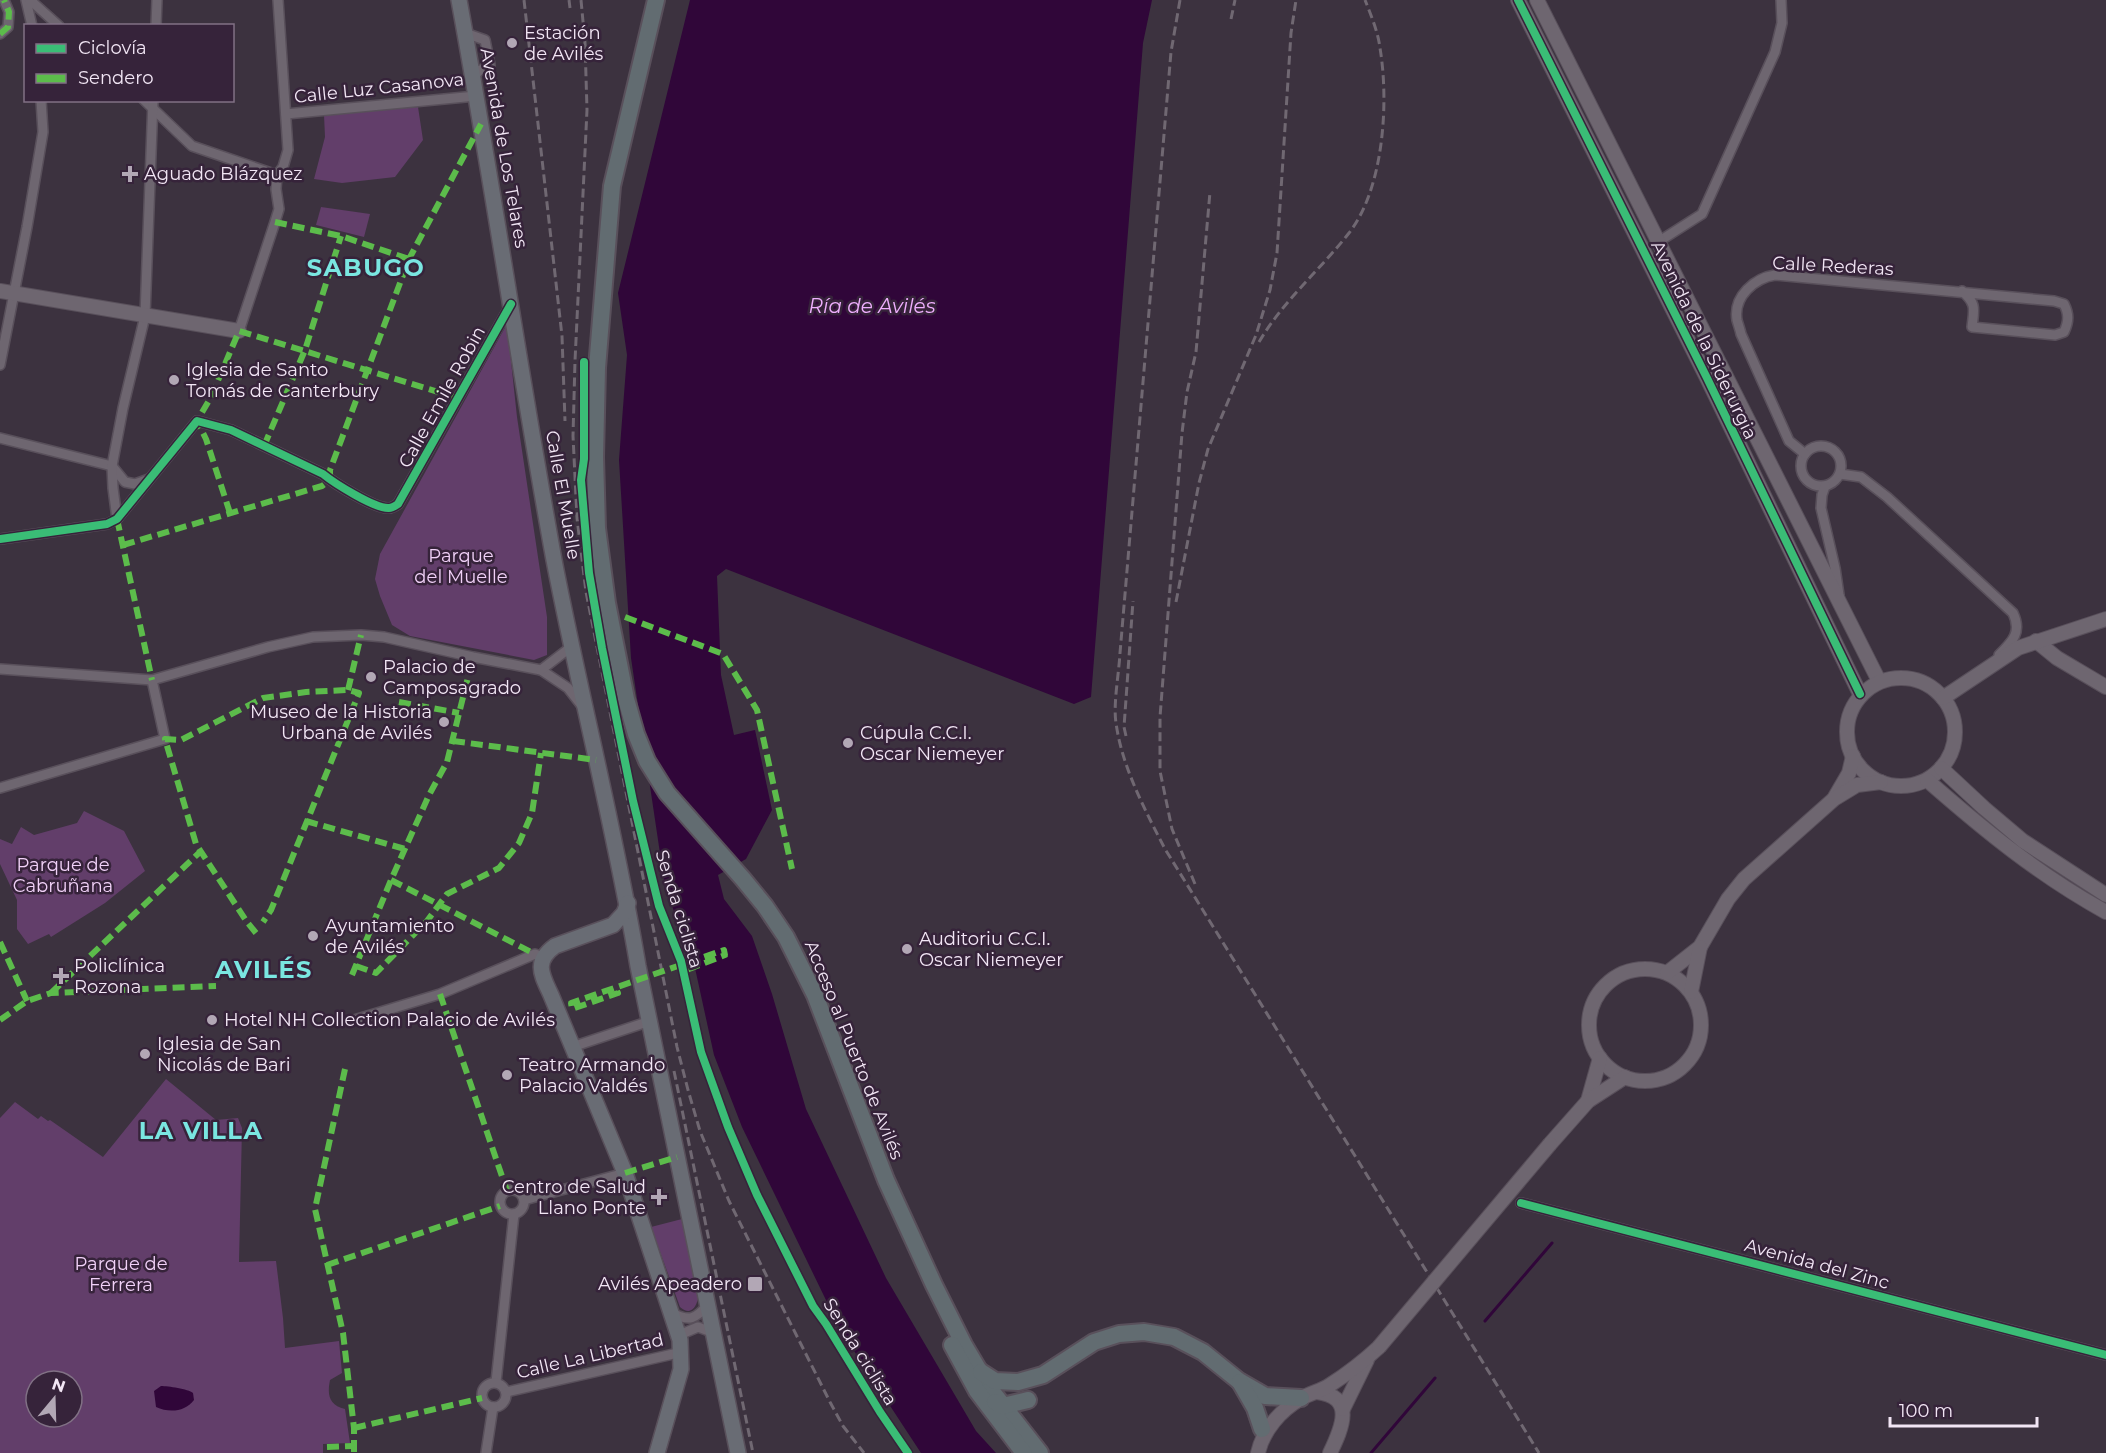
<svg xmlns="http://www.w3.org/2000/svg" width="2106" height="1453" font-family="Montserrat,sans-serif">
<rect width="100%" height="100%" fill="#3c323f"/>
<g fill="#623e6a" fill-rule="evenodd">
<polygon points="418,107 423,140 395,177 342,183 314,179 325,137 324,115"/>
<polygon points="321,207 370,214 364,237 316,225"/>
<polygon points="507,324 517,417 547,617 547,655 534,660 410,636 392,625 380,596 375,579 380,554"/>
<polygon points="84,811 124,831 145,871 105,903 51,937 49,934 28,944 17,929 17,900 0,864 0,839 12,844 21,827 34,835 77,823"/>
<path d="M166 1079 216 1120 238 1118 242 1128 239 1262 276 1261 283 1318 285 1348 339 1341 342 1373 330 1380C327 1395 329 1405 345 1409L350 1443 323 1444V1453H0V1118L15 1102 38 1119 41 1116 48 1121 50 1120 103 1157ZM36 1381H72V1417H36Z"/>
<path d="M682 1219 698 1299C695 1310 689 1315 680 1307L651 1227Z"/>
</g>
<g fill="#300639">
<polygon points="690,0 1152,0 1143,43 1091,697 1074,704 726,569 717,576 721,675 734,735 755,730 772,810 746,859 718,875 724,899 752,936 772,994 806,1109 886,1278 976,1431 996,1453 921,1453 841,1331 742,1127 714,1055 695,968 665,887 631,658 619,460 627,355 618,293"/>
<path d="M161 1386C168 1386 188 1389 193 1393L194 1400C185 1412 169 1413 156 1407L154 1391Z"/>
</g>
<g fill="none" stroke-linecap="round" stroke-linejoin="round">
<g stroke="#300639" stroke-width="3">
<polyline points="1485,1321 1552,1243"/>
<polyline points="1371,1453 1435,1378"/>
</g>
<g stroke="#59505b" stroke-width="12">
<g id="street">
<polyline points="26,0 32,26"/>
<polyline points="30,0 59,26"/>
<polyline points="156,26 157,0"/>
<polyline points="465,33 485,40 490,65 479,71 472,78"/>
<polyline points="0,34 8,27 9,12 4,0"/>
<polyline points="144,100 192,146 277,175"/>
<polyline points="286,114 476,96"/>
<polyline points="1658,242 1702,214 1775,52 1782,23 1781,0"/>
<polyline points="239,331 275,222 279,209 276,189 277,175 283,167 288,150 278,0"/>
<polyline points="0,365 27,227 43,132 41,100"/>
<polyline points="0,438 112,466"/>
<circle cx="1821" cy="466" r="20"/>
<path d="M1805 454 1789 441 1741 334C1740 329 1738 324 1737 320 1733 296 1755 278 1775 275L2054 301 2064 304C2069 314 2069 321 2064 332L2055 335 1972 327C1974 309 1977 304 1962 291"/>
<polyline points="112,466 125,482 135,484 149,479"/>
<path d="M1840 474 1861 477 1887 497 2013 613C2022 632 2013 641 1999 655"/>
<polyline points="1825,486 1822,495 1821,508 1835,568 1839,595"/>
<polyline points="117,519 113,488 112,466 123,408 145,316 153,100"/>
<path d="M0 539 107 524 117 519 197 421 231 430 323 474C334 483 375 509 389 508 392 508 395 506 398 504L510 306"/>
<polyline points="0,669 152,680 268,647 313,637 361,635 384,637 473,657 541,670 568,688 582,706"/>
<polyline points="541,670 571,647"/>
<polyline points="0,788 165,739 152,680"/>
<polyline points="354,1020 440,994 535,954 543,957"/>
<polyline points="572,1047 650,1021"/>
<circle cx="512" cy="1202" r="12"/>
<polyline points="524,1200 625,1173"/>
<polyline points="1521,1203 2106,1355"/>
<path d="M672 1313C690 1322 695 1319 708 1305"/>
<polyline points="680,1340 684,1333 698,1327 714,1333"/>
<polyline points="496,1382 514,1214"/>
<circle cx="494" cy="1395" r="12"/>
<polyline points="506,1392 682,1352"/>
<polyline points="486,1453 493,1407"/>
</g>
</g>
<g stroke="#59505b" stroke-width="16">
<g id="secondary">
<polyline points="1518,0 1707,378 1860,694"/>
<polyline points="1537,0 1879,681"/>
<polyline points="0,291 239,331"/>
<polyline points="2036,641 2057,658 2106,687"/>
<circle cx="1901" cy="732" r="54"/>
<polyline points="1943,698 2018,648 2106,619"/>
<polyline points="1941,768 1984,808 2023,841 2106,895"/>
<path d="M1927 780C1984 830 2039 875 2106 912"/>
<polyline points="1835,797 1849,773 1853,756"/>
<circle cx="1645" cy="1025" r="56"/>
<polyline points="1667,973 1700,947 1728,899 1744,879 1834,799 1857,785 1881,782"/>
<polyline points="1691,992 1700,947"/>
<polyline points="1588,1101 1600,1058"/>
<polyline points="1550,1144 1588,1101 1625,1077"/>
<path d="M1317 1392C1356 1397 1342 1428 1330 1453"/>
<polyline points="1343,1409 1367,1360"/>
<path d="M1258 1453C1263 1430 1281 1410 1300 1399 1310 1393 1321 1391 1330 1385 1347 1374 1364 1361 1379 1347"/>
</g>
</g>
<g stroke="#59505b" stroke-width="18">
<g id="primary">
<path d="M459 0C493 186 520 374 554 560 580 695 615 829 638 966L738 1453"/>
<path d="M628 903 624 913 613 925 555 946C533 962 542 975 551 995L625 1173 680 1340 681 1369 657 1453"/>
</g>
</g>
<g stroke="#59505b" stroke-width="20">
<g id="highway">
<polyline points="656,0 612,186 597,368 595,457 597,528 607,603 626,699 636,734 647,761 667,793 743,879 765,906 786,937 815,995 886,1180 934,1285 964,1345 990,1389 1040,1453"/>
<polyline points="952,1345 977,1391 1024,1453"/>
<polyline points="981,1372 995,1381 1018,1382 1043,1375 1094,1342 1119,1334 1144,1332 1174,1337 1203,1352 1239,1381 1265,1396 1301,1398"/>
<polyline points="1240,1382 1255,1408 1262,1429"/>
<polyline points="995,1402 1003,1406 1028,1400"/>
</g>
</g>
<use href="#street" stroke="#6e6670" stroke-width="9"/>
<use href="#secondary" stroke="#6e6670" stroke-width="14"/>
<use href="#primary" stroke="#696c74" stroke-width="15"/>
<use href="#highway" stroke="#626c71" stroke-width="16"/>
<g stroke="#706872" stroke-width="3" stroke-dasharray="9 4.5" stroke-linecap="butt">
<polyline points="524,0 562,336 565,421"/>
<polyline points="569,0 570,8"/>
<polyline points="581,0 585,43 587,110 575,361 573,436 577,518 586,592 677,1047 688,1090 700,1131 729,1201 830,1402 843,1426 864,1453"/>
<path d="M1180 0 1171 52 1120 653C1119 673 1113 704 1116 723 1122 767 1145 810 1165 849L1539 1453"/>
<polyline points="1231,19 1235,0"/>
<path d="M1259 342C1283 301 1320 270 1349 233 1384 188 1389 102 1380 48 1378 32 1371 15 1365 0"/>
<polyline points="1176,602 1199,483 1208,449 1256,335 1270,290 1277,253 1291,33 1296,0"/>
<polyline points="1126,736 1124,727 1133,601"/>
<polyline points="1195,884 1172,829 1160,771 1160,717 1182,433 1187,392 1196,352 1210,192"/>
<polyline points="674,1071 753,1453"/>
</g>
<g stroke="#59505b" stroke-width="16" stroke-linecap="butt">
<polyline id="secondary-bridge" points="1379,1347 1550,1144"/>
</g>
<use href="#secondary-bridge" stroke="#6e6670" stroke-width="14"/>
<g stroke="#5cbc4b" stroke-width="6" stroke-dasharray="12 6" stroke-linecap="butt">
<polyline points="0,34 8,27 9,12 4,0"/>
<polyline points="275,222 341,236 409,259"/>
<polyline points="264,446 305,350 341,236"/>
<polyline points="330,480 330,470 409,259 481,124"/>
<polyline points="230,513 206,439 197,421 211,397 239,331 458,398"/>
<polyline points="117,519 152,680"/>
<polyline points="123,545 322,486 330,480"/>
<polyline points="625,617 723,654 757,710 792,869"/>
<polyline points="348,690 361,635"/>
<polyline points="399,702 459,713"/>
<polyline points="453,741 596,760"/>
<polyline points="306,821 405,849"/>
<polyline points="391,880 535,954"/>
<polyline points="256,933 247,922 196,844 165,739 181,740 263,698 306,692 348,690 359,693 271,910 263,922"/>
<polyline points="0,942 27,1001"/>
<polyline points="356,966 376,973 427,921 447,894 499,868 519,843 532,813 541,753"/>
<polyline points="352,975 391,880 429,795 447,762 473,657"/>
<polyline points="617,991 618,993 572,1009 571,1003 724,950 725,955 679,973"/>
<polyline points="51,993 200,852"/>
<polyline points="440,994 507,1191"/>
<polyline points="0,1020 27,1001 51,993 216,986"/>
<polyline points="345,1069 315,1209 343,1333 354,1428 354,1453"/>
<polyline points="625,1173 677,1157"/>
<polyline points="327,1265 500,1206"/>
<polyline points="354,1428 482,1398"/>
<polyline points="327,1447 354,1446"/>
</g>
<g stroke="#36233a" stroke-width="11">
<g id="cycleway">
<polyline points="1518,0 1707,378 1860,694"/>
<polyline points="584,362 584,459 581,480 589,573 602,648 633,801 659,906 681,961 701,1052 728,1127 757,1195 813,1306 826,1324 880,1412 908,1453"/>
<path d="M0 539 107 524 117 519 197 421 231 430 323 474C334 483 375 509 389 508 392 508 395 506 398 504L511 304"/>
<polyline points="1521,1203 2106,1355"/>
</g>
</g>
<use href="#cycleway" stroke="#3abd76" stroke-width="8"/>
</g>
<g fill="#b2a7b5" stroke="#36233a" stroke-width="2">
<circle cx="512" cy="43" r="6"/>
<path d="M127 165h6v6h6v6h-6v6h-6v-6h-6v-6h6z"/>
<circle cx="174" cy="380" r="6"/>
<circle cx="371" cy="677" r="6"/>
<circle cx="444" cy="722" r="6"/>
<circle cx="848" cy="743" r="6"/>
<circle cx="313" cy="936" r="6"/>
<circle cx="907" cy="949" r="6"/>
<path d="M58 967h6v6h6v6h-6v6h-6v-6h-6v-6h6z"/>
<circle cx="212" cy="1020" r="6"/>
<circle cx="145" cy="1054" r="6"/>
<circle cx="507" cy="1075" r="6"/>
<path d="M656 1188h6v6h6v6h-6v6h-6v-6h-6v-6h6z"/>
<rect x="747" y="1276" width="16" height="16" rx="3"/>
</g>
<g text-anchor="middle" stroke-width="5" stroke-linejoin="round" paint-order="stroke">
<g font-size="18" fill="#f2e6f5" stroke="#36233a" text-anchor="start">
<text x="524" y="39">Estación<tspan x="524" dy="21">de Avilés</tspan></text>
<text x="144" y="180">Aguado Blázquez</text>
<text x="186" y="376">Iglesia de Santo<tspan x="186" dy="21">Tomás de Canterbury</tspan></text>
<text x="383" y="673">Palacio de<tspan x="383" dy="21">Camposagrado</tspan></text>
<text x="432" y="718" text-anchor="end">Museo de la Historia<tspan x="432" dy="21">Urbana de Avilés</tspan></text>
<text x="860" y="739">Cúpula C.C.I.<tspan x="860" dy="21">Oscar Niemeyer</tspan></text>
<text x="325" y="932">Ayuntamiento<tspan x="325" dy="21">de Avilés</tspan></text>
<text x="919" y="945">Auditoriu C.C.I.<tspan x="919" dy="21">Oscar Niemeyer</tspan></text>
<text x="74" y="972">Policlínica<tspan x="74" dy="21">Rozona</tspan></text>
<text x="224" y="1026">Hotel NH Collection Palacio de Avilés</text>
<text x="157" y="1050">Iglesia de San<tspan x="157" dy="21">Nicolás de Bari</tspan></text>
<text x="519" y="1071">Teatro Armando<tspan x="519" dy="21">Palacio Valdés</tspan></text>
<text x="646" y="1193" text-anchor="end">Centro de Salud<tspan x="646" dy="21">Llano Ponte</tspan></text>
<text x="742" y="1290" text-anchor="end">Avilés Apeadero</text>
</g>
<g font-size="18" fill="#f2e6f5" stroke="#36233a">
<text transform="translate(379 88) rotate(-6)" y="6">Calle Luz Casanova</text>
<text transform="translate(504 148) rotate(80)" y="6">Avenida de Los Telares</text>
<text transform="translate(1833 266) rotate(3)" y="6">Calle Rederas</text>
<text transform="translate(1704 340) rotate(64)" y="6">Avenida de la Siderurgia</text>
<text transform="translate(442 397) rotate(-61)" y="6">Calle Emile Robin</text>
<text transform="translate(563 495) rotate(80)" y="6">Calle El Muelle</text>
<text transform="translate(679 909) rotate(73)" y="6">Senda ciclista</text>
<text transform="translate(854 1050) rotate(68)" y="6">Acceso al Puerto de Avilés</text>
<text transform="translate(1817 1264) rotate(15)" y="6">Avenida del Zinc</text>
<text transform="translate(860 1352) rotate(58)" y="6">Senda ciclista</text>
<text transform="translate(590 1356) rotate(-13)" y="6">Calle La Libertad</text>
</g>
<g font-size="18" fill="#f1d1f8" stroke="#36233a">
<text x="461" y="562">Parque<tspan x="461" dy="21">del Muelle</tspan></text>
<text x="63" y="871">Parque de<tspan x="63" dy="21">Cabruñana</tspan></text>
<text x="121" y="1270">Parque de<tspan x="121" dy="21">Ferrera</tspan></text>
</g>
<g font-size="20" font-style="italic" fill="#efaffe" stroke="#36233a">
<text x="872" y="313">Ría de Avilés</text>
</g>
<g font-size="24" font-weight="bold" letter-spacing="1.5" fill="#7ae6e1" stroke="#36233a">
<text x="366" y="276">SABUGO</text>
<text x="264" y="978">AVILÉS</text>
<text x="201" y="1139">LA VILLA</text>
</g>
</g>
<rect x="24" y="24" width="210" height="78" fill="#36233a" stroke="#817185" stroke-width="1.5"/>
<rect x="36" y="44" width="30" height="9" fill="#3abd76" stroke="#817185" stroke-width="1.5"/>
<text x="78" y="54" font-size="18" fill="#f2e6f5">Ciclovía</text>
<rect x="36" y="74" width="30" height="9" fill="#5cbc4b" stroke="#817185" stroke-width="1.5"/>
<text x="78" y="84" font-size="18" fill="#f2e6f5">Sendero</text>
<g transform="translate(54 1399) rotate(19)"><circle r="28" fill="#36233a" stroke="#817185" stroke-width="1.5"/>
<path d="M0-4.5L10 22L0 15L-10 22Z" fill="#b2a7b5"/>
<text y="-9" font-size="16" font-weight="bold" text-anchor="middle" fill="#f2e6f5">N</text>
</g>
<path d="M1890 1417v9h147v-9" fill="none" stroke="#f2e6f5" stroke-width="3"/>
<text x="1899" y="1417" font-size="18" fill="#f2e6f5" stroke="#36233a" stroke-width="4.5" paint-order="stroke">100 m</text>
</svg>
